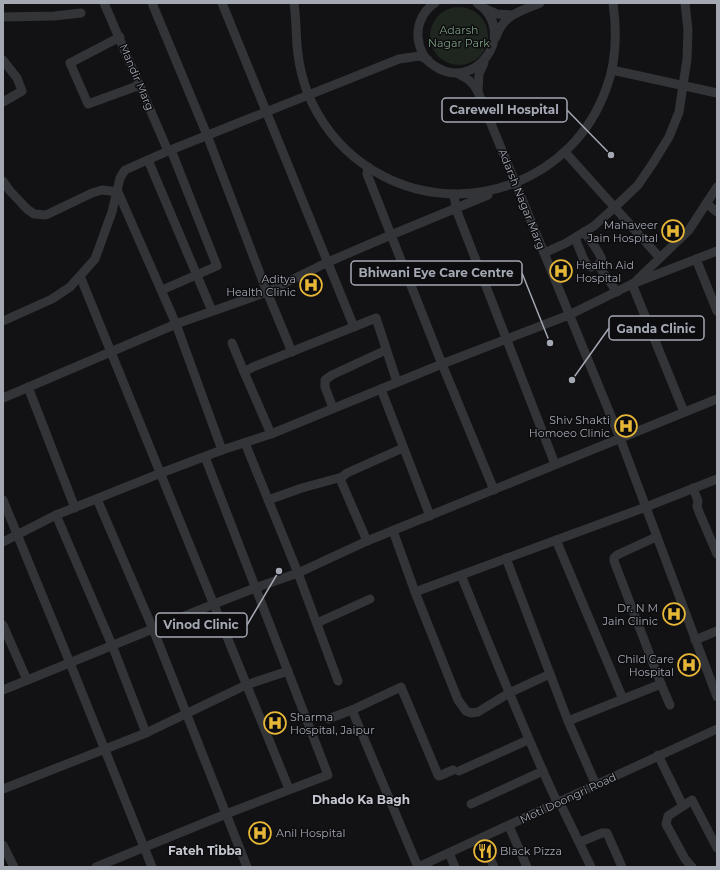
<svg xmlns="http://www.w3.org/2000/svg" width="720" height="870" font-family="Montserrat,sans-serif">
<rect width="100%" height="100%" fill="#121214"/>
<circle fill="#1f2620" cx="459" cy="36" r="29"/>
<g fill="none" stroke-linecap="round" stroke-linejoin="round">
<g stroke="#333438" stroke-width="9">
<polyline points="104,3 168,151"/>
<polyline points="152,3 207,135 267,292 292,352"/>
<polyline points="222,3 354,327"/>
<path d="M294 3C296 17 296 31 297 45 299 69 306 94 318 114 333 140 356 162 383 176 467 220 574 180 606 89 617 61 617 32 613 3"/>
<path d="M435 3C424 10 417 23 418 37 419 48 424 59 433 65 475 95 520 32 477 3"/>
<polyline points="484,8 497,14 512,15"/>
<polyline points="3,17 54,16 81,13"/>
<polyline points="120,37 70,63 88,104 140,85"/>
<path d="M496 37C504 14 519 12 540 3"/>
<polyline points="3,60 17,78 22,91 3,102"/>
<polyline points="612,70 717,93"/>
<path d="M457 73C467 78 473 82 478 92L620 438 717 697"/>
<polyline points="478,91 479,74 484,63"/>
<polyline points="565,152 660,258"/>
<polyline points="148,160 212,311"/>
<polyline points="368,167 367,174 442,364 494,490"/>
<polyline points="3,181 10,191 27,209 34,214 46,215 92,193 102,190 118,192 176,324 222,450"/>
<polyline points="454,194 456,209 555,464"/>
<polyline points="707,204 717,212"/>
<path d="M575 238 584 260 588 266 591 267 598 265 602 260C598 249 591 241 584 232"/>
<polyline points="544,253 566,243 594,226 615,207 638,185 653,163 669,137 679,112 687,59 688,30 685,3"/>
<polyline points="696,259 717,311"/>
<polyline points="598,265 617,292"/>
<polyline points="80,276 289,789"/>
<polyline points="636,281 689,230 717,187"/>
<polyline points="632,284 684,412"/>
<polyline points="162,290 217,266 171,150"/>
<polyline points="3,321 52,299 70,287 95,259 112,212 120,178 125,170 168,151 399,59 420,56 428,60"/>
<polyline points="232,343 244,372"/>
<polyline points="28,387 75,508"/>
<polyline points="381,389 430,516"/>
<polyline points="3,398 176,324 267,292 328,262 391,235 488,195"/>
<polyline points="333,408 325,387 325,380 332,375 386,350"/>
<polyline points="271,434 244,372 253,367 376,318 397,382"/>
<polyline points="245,443 298,573 338,681"/>
<polyline points="693,488 698,501 697,506 699,512 717,554"/>
<polyline points="97,499 153,629 247,867"/>
<polyline points="3,500 70,663 152,867"/>
<polyline points="268,500 302,488 342,477"/>
<polyline points="56,515 112,645 146,733"/>
<polyline points="393,531 415,592 458,700 466,711 471,713 478,712 509,693 550,674"/>
<polyline points="556,540 623,699"/>
<polyline points="367,541 341,481 342,477 347,473 403,448"/>
<polyline points="3,542 56,515 161,473 222,450 271,434 442,364 569,315 632,284 717,251"/>
<polyline points="506,558 568,721 596,785"/>
<path d="M461 575C492 651 522 727 557 802"/>
<polyline points="415,592 646,507 717,479"/>
<polyline points="317,623 370,599"/>
<polyline points="3,625 27,680"/>
<polyline points="695,640 717,631"/>
<polyline points="661,684 670,705"/>
<polyline points="3,690 214,604 255,588 298,573 367,541 717,399"/>
<polyline points="328,719 352,710"/>
<polyline points="568,721 661,684 614,561 614,558 617,555 656,537"/>
<polyline points="658,755 683,806 692,800 717,848"/>
<polyline points="459,771 528,740"/>
<polyline points="3,789 146,733 246,685 288,671"/>
<polyline points="559,801 591,867"/>
<polyline points="471,804 543,771"/>
<polyline points="683,806 668,816 666,824 685,859 692,867"/>
<polyline points="509,826 527,867"/>
<polyline points="481,838 494,867"/>
<polyline points="580,842 602,833 607,833 622,867"/>
<polyline points="3,845 14,867"/>
<polyline points="449,853 455,867"/>
<polyline points="96,867 226,814 328,775 205,457"/>
<polyline points="418,867 352,710 401,687 438,775 439,776 453,770"/>
<polyline points="418,867 717,729"/>
</g>
</g>
<defs>
<g id="hospital-ring" transform="scale(1.15)"><circle r="9.5" fill="#0d0d0f" stroke="#e7b737" stroke-width="1.5"/><path d="M-5-5h3v3.5h4V-5h3V5h-3V1.5h-4V5h-3Z" fill="#e7b737"/></g>
<g id="restaurant-ring" transform="scale(1.15)"><circle r="9.5" fill="#0d0d0f" stroke="#e7b737" stroke-width="1.5"/><path d="M-5-6h1v4h1v-4h1v4h1v-4h1v5L-1.5 .5V6h-2V.5L-5-1ZM5-6V6H3V1.5H1.5Q1.5-4 5-6Z" fill="#e7b737"/></g>
</defs>
<g fill-rule="evenodd">
<use href="#hospital-ring" x="673" y="231"/>
<use href="#hospital-ring" x="561" y="271"/>
<use href="#hospital-ring" x="311" y="285"/>
<use href="#hospital-ring" x="626" y="426"/>
<use href="#hospital-ring" x="674" y="614"/>
<use href="#hospital-ring" x="689" y="665"/>
<use href="#hospital-ring" x="275" y="723"/>
<use href="#hospital-ring" x="260" y="833"/>
<use href="#restaurant-ring" x="485" y="851"/>
</g>
<g text-anchor="middle" stroke-width="3" stroke-linejoin="round" paint-order="stroke">
<g font-size="11" fill="#7c9e80" stroke="#0d0d0f">
<text x="459" y="34">Adarsh<tspan x="459" dy="13">Nagar Park</tspan></text>
</g>
<g font-size="11" fill="#a4a8b3" stroke="#0d0d0f">
<text transform="translate(137 77) rotate(67)" y="4">Mandir Marg</text>
<text transform="translate(522 199) rotate(68)" y="4">Adarsh Nagar Marg</text>
<text transform="translate(568 798) rotate(-25)" y="4">Moti Doongri Road</text>
</g>
<g font-size="11" fill="#a4a8b3" stroke="#0d0d0f" text-anchor="end">
<text x="658" y="229">Mahaveer<tspan x="658" dy="13">Jain Hospital</tspan></text>
<text x="576" y="269" text-anchor="start">Health Aid<tspan x="576" dy="13">Hospital</tspan></text>
<text x="296" y="283">Aditya<tspan x="296" dy="13">Health Clinic</tspan></text>
<text x="610" y="424">Shiv Shakti<tspan x="610" dy="13">Homoeo Clinic</tspan></text>
<text x="658" y="612">Dr. N M<tspan x="658" dy="13">Jain Clinic</tspan></text>
<text x="674" y="663">Child Care<tspan x="674" dy="13">Hospital</tspan></text>
<text x="290" y="721" text-anchor="start">Sharma<tspan x="290" dy="13">Hospital, Jaipur</tspan></text>
<text x="276" y="837" text-anchor="start">Anil Hospital</text>
<text x="500" y="855" text-anchor="start">Black Pizza</text>
</g>
<g font-size="12" font-weight="bold" fill="#c5c7d0" stroke="#0d0d0f">
<text x="361" y="804">Dhado Ka Bagh</text>
<text x="205" y="855">Fateh Tibba</text>
</g>
</g>
<path fill="none" stroke="#a4a8b3" stroke-width="1.5" d="M611 155L567 110M550 343L522 273M572 380L609 328M279 571L247 625"/>
<g fill="#a4a8b3" stroke="#0d0d0f" stroke-width="1.5">
<circle cx="611" cy="155" r="4"/>
<circle cx="550" cy="343" r="4"/>
<circle cx="572" cy="380" r="4"/>
<circle cx="279" cy="571" r="4"/>
</g>
<g fill="#0d0d0f" stroke="#a4a8b3" stroke-width="1.5">
<rect x="442" y="98" width="125" height="24" rx="4"/>
<rect x="351" y="261" width="171" height="24" rx="4"/>
<rect x="609" y="316" width="95" height="24" rx="4"/>
<rect x="156" y="613" width="91" height="24" rx="4"/>
</g>
<g font-size="12" text-anchor="middle" font-weight="bold" fill="#a4a8b3">
<text x="504" y="114">Carewell Hospital</text>
<text x="436" y="277">Bhiwani Eye Care Centre</text>
<text x="656" y="333">Ganda Clinic</text>
<text x="201" y="629">Vinod Clinic</text>
</g>
<rect width="720" height="870" fill="none" stroke="#a4a8b3" stroke-width="8"/>
</svg>
